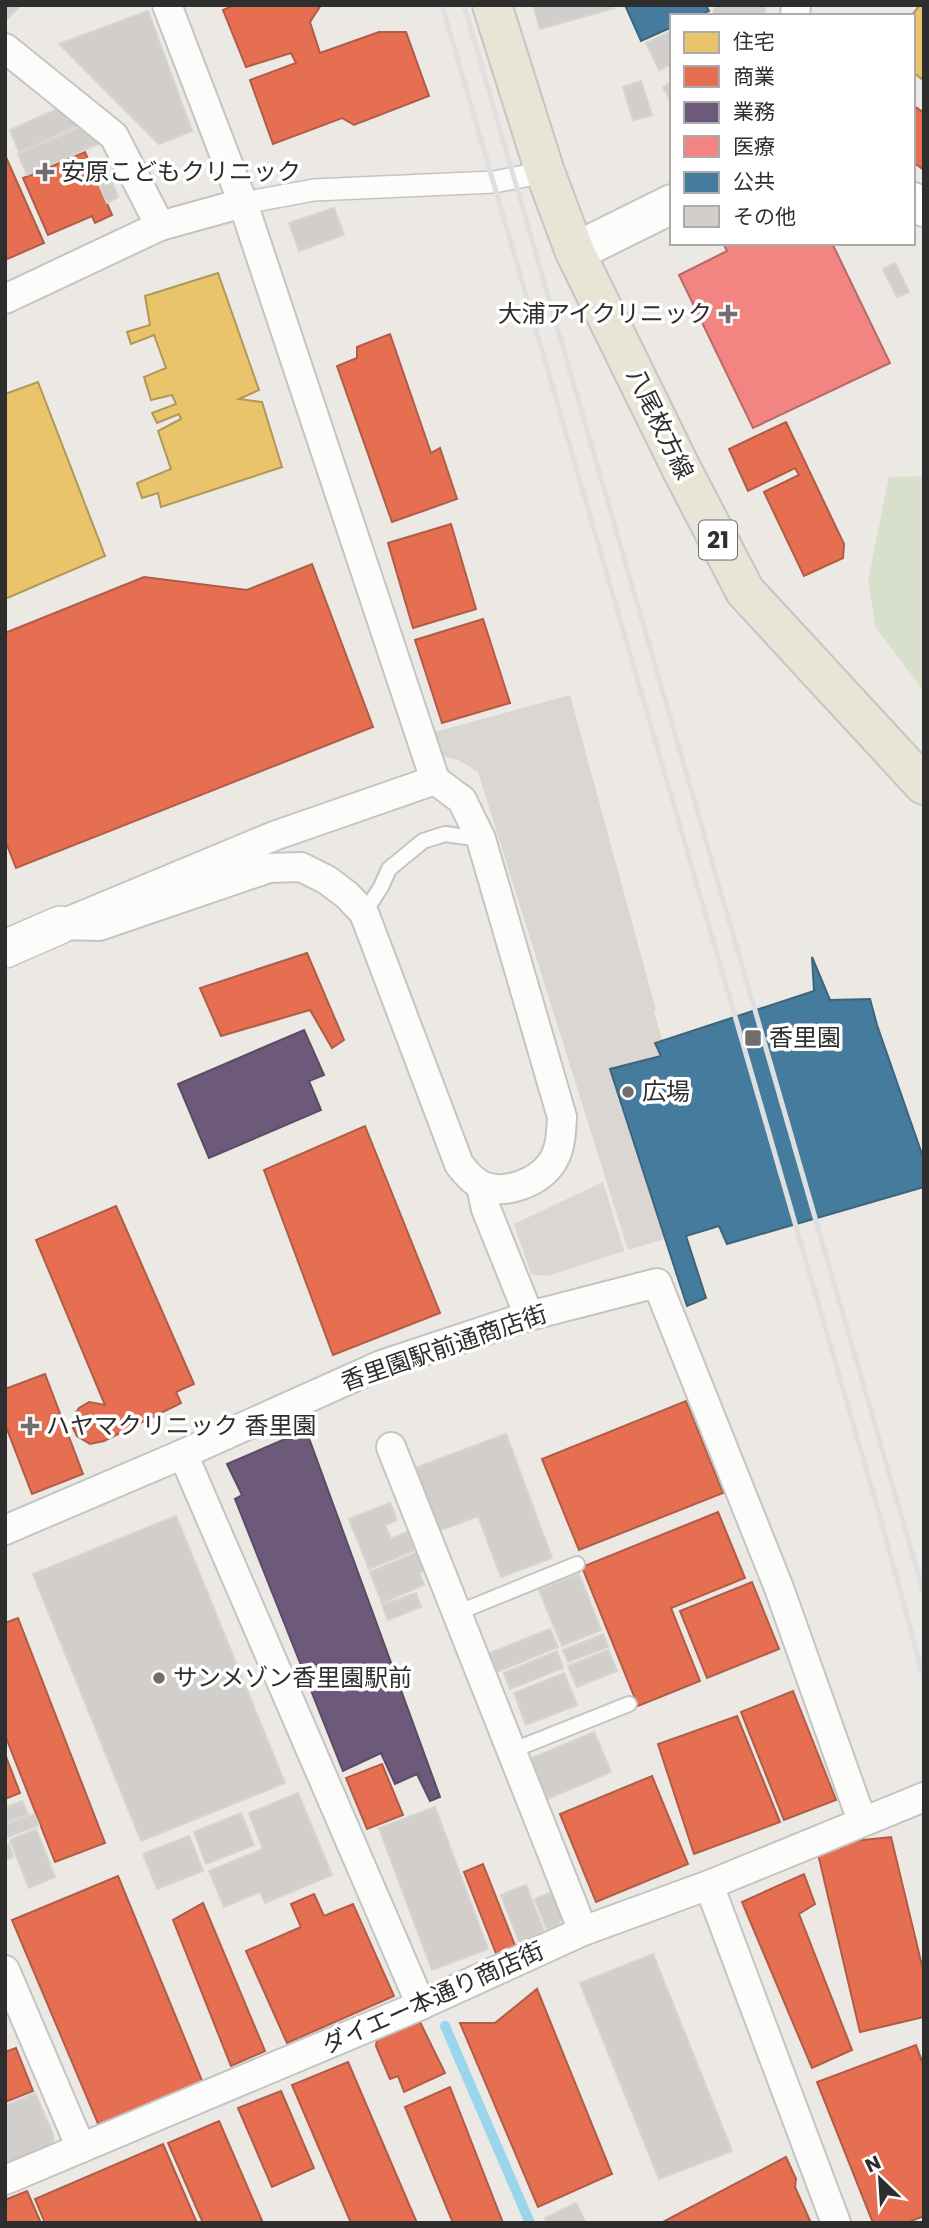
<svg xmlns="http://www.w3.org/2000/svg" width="929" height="2228" font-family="Poppins,'Noto Sans JP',sans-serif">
<rect width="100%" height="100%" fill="#ece8e4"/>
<polygon fill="#d8e0cc" points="924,476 924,691 876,628 868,581 889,477"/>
<g fill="#dad6d2">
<polygon points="570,695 656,1010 654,1012 717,1223 628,1250 478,772 458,760 443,756 435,732"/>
<polygon points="603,1182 624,1251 548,1276 531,1274 514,1224"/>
</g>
<g fill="#e9c46a" stroke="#b19758" stroke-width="2">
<polygon points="920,5 924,5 924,81 913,72 913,16 911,16"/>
<polygon points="218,273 259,390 239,399 262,402 282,467 161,507 158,493 142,498 137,483 171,469 158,431 181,419 179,414 157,423 152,413 176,404 172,395 151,400 144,377 166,368 154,335 131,344 127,332 150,325 145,296"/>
<polygon points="38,382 105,556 5,599 5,394"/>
</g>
<g fill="#e76f51" stroke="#b05c46" stroke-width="2">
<polygon points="234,5 321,5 310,22 320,53 379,32 406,32 429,96 354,125 342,118 273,144 250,80 296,63 291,53 246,67 223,10"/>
<polygon points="913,105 924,113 924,170 913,162"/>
<polygon points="85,152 112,215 95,223 92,216 48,235 23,178"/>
<polygon points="5,155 44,243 5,260"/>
<polygon points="390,334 431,453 440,448 457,499 392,522 337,366 357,358 357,347"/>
<polygon points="786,422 844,544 843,558 804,576 764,492 799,475 795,468 748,491 729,449"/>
<polygon points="451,524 476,609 413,628 388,543"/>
<polygon points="312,564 373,727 16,868 5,840 5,633 144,577 247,590"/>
<polygon points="483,619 510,703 442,723 415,640"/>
<polygon points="307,953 344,1040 332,1048 310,1010 221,1036 200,988"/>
<polygon points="365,1126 440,1313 333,1355 264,1170"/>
<polygon points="116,1206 194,1384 176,1392 181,1403 104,1441 90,1444 77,1436 73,1428 75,1414 79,1408 89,1402 105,1405 36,1240"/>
<polygon points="45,1374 83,1474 32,1494 5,1424 5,1389"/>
<polygon points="686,1401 723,1493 579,1550 542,1459"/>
<polygon points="718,1512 745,1578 671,1608 700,1681 638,1706 582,1567"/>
<polygon points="752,1582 779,1649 707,1678 680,1611"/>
<polygon points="18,1618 105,1843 55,1862 5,1735 5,1623"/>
<polygon points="793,1691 836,1800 784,1820 741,1712"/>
<polygon points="737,1716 780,1822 694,1854 658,1744"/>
<polygon points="5,1754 20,1793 5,1799"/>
<polygon points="382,1764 403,1815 367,1829 346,1778"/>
<polygon points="652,1776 688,1864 596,1902 560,1814"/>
<polygon points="891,1837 924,1974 924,2017 860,2032 818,1854 854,1841"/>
<polygon points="483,1864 516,1948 497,1956 464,1872"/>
<polygon points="804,1874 815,1904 799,1914 852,2050 812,2068 742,1902"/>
<polygon points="118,1876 203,2083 99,2126 12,1920"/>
<polygon points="314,1894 324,1916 353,1904 394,1996 287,2043 246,1951 301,1927 291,1904"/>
<polygon points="203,1903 265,2051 231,2066 173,1920"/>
<polygon points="537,1989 612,2174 538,2207 460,2023 495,2023"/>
<polygon points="420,2022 445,2073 404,2092 398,2076 390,2079 376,2046 377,2038"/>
<polygon points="916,2045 924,2067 924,2216 906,2223 873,2223 817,2082"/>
<polygon points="16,2048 33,2091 5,2102 5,2052"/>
<polygon points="348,2062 417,2223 351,2223 292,2085"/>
<polygon points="450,2087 503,2223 453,2223 405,2107"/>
<polygon points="281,2091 314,2168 272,2187 238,2108"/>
<polygon points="219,2121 263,2223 203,2223 168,2143"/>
<polygon points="163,2144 197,2223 45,2223 35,2199"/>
<polygon points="786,2157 796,2179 795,2187 811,2223 661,2223"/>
<polygon points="27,2191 41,2223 5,2223 5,2200"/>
</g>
<g fill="#6d597a" stroke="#5a4c63" stroke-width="2">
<polygon points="304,1030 324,1075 309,1081 321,1110 209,1158 178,1084"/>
<polygon points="306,1430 440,1797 430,1801 417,1774 395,1784 381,1753 343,1771 235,1499 242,1495 227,1464"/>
</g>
<polygon fill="#f28482" stroke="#b76a69" stroke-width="2" points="723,243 832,243 890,363 753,428 679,275 727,251"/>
<g fill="#457b9d" stroke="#3e647c" stroke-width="2">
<polygon points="625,5 706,5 709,11 698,16 672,16 672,27 641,41"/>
<polygon points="812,957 830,1000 870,999 877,1025 924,1160 924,1187 727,1244 719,1226 686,1236 706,1298 687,1306 610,1069 661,1056 655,1043 814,991"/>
</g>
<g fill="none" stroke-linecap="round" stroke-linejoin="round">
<polyline stroke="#99d6ec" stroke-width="10" points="445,2026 530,2223"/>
</g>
<g fill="#d1cecb" stroke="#d7d4d0" stroke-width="2">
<polygon points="5,5 21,5 5,21"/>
<polygon points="533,5 613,5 614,8 540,29"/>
<polygon points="715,5 766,5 764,16 713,16"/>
<polygon points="148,11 192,131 159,144 59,44"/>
<polygon points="672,31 672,64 659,70 646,43"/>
<polygon points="641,81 652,115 633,120 623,87"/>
<polygon points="672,82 672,104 663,87"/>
<polygon points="62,107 84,123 19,152 10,130"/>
<polygon points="79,128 99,133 103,142 27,175 18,154"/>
<polygon points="109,175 118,197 107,203 97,180"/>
<polygon points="334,208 344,235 299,251 289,223"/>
<polygon points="895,263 909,292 897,297 883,269"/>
<polygon points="506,1434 552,1558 501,1577 478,1516 436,1532 412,1469"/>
<polygon points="390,1503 397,1520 385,1525 391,1539 412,1530 420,1548 369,1569 349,1519"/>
<polygon points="176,1516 285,1783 141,1841 33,1574"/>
<polygon points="418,1552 426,1570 419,1573 424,1585 382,1603 370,1572"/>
<polygon points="579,1574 601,1630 562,1646 539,1590"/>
<polygon points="416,1593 421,1607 388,1620 382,1605"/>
<polygon points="550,1629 558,1647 497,1672 490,1653"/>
<polygon points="603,1634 608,1647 568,1662 563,1650"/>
<polygon points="608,1650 617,1671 577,1687 568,1666"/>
<polygon points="557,1651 563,1668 510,1689 504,1673"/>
<polygon points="564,1673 577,1705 526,1725 514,1693"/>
<polygon points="594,1732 611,1772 543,1801 527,1760"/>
<polygon points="298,1793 332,1875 265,1903 260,1892 224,1907 209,1871 263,1849 249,1813"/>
<polygon points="22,1801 28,1814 5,1823 5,1808"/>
<polygon points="435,1807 488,1949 432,1970 379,1828"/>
<polygon points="241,1813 254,1845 206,1864 194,1832"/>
<polygon points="34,1814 39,1825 8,1837 5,1825"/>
<polygon points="36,1829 55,1877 29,1888 10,1840"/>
<polygon points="189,1836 203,1871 157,1889 143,1854"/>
<polygon points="9,1845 13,1857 5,1860 5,1846"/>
<polygon points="526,1885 545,1934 520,1944 501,1895"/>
<polygon points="554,1891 563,1914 558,1926 547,1930 535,1899"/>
<polygon points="653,1954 732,2151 659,2179 580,1983"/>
<polygon points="35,2093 54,2137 49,2152 5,2171 5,2106"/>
<polygon points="576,2203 586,2223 547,2223 545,2218"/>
</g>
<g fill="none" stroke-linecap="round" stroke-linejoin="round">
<g stroke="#c5c4c5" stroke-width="18">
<g id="service">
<polyline points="364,913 381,887 389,869 423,841 445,834 481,839"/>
<polyline points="457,1613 577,1564"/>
<polyline points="511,1751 629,1704"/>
</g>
</g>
<g stroke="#c5c4c5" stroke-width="24">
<polyline id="pedestrian" points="243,203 314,190 494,182 545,172"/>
</g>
<g stroke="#c5c4c5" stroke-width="32">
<g id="minor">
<polyline points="795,16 796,5"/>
<polyline points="5,48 114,136 160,226"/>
<polyline points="243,203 435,780"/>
<polyline points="5,299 160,226 243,203 167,5"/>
<path d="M435 780 462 800 481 839 562 1117C561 1133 561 1150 551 1164 537 1183 505 1195 483 1186 473 1182 465 1172 459 1164L364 913 347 895 327 880 301 867 269 868 99 926 60 925 274 836Z"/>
<polyline points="481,1186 486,1209 529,1316"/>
<polyline points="391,1447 583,1931"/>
<polyline points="183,1454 421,2005"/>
<polyline points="5,1530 183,1454 381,1365 529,1316 657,1283 779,1588 862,1821"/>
<polyline points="709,1885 836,2223"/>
<polyline points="5,1970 81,2148"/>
<polyline points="5,2180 421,2005 583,1931 709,1885 924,1797"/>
</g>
</g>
<g stroke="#c5c4c5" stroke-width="40">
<polyline id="tertiary" points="5,949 60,925"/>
</g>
<g stroke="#c5c4c5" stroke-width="42">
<g id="secondary">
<polyline points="913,202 924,207"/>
<polyline points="575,252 672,204"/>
</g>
</g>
<g stroke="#c6c5c4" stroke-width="42">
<polyline id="primary" points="492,5 545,172 575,252 682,470 745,591 924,785"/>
</g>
<use href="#service" stroke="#fcfcfb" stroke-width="14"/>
<use href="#pedestrian" stroke="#fcfcfb" stroke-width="21"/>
<use href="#minor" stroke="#fcfcfb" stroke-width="28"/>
<use href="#tertiary" stroke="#fcfcfb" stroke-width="37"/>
<use href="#secondary" stroke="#fcfcfb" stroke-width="38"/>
<use href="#primary" stroke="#e8e4d6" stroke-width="38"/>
<g stroke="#dfdfe1" stroke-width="5">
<polyline points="442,5 881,1520 924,1679"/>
<polyline points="464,5 924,1594"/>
</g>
</g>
<g fill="#706f6e" stroke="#fff" stroke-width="2.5">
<path d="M41.5 161.5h7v7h7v7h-7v7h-7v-7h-7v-7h7z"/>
<path d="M724.5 303.5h7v7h7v7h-7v7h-7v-7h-7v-7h7z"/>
<rect x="744" y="1029" width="18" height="18" rx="3.5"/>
<circle cx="628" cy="1092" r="7"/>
<path d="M26.5 1415.5h7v7h7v7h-7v7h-7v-7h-7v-7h7z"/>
<circle cx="159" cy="1678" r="7"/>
</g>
<g text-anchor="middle" stroke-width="7" stroke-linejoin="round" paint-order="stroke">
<rect fill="#fff" stroke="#6d6d6d" stroke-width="2" x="699" y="520.5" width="38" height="39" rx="5"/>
<g font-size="23" font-weight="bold" fill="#2e2e2e">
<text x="718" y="548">21</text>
</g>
<g font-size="24" fill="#2e2e2e" stroke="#fff" text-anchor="start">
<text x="61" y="180">安原こどもクリニック</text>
<text x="712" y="322" text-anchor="end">大浦アイクリニック</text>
<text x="769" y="1046">香里園</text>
<text x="642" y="1100">広場</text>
<text x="46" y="1434">ハヤマクリニック 香里園</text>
<text x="173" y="1686">サンメゾン香里園駅前</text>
</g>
<g font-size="24" fill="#2e2e2e" stroke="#fff">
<text transform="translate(660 424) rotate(64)" y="8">八尾枚方線</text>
<text transform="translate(444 1348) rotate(-19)" y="8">香里園駅前通商店街</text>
<text transform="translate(433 1998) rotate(-24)" y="8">ダイエー本通り商店街</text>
</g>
</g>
<rect width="929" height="2228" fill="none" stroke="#2e2e2e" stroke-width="14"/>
<rect x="670" y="14" width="245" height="231" fill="#ffffff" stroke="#ababab" stroke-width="2"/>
<rect x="684" y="32" width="35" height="21" fill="#e9c46a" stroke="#ababab" stroke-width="2"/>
<text x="733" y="49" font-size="21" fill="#2e2e2e">住宅</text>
<rect x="684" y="66" width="35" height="21" fill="#e76f51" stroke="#ababab" stroke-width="2"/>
<text x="733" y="84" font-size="21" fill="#2e2e2e">商業</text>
<rect x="684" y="102" width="35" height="21" fill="#6d597a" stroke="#ababab" stroke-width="2"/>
<text x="733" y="119" font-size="21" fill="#2e2e2e">業務</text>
<rect x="684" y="136" width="35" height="21" fill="#f28482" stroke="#ababab" stroke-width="2"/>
<text x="733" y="154" font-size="21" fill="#2e2e2e">医療</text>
<rect x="684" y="172" width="35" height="21" fill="#457b9d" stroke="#ababab" stroke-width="2"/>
<text x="733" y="189" font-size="21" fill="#2e2e2e">公共</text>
<rect x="684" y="206" width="35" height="21" fill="#d1cecb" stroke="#ababab" stroke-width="2"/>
<text x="733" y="224" font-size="21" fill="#2e2e2e">その他</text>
<g transform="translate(880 2179) rotate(335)" stroke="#ffffff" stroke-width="5" paint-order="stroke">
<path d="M0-5L12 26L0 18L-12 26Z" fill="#2e2e2e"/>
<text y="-10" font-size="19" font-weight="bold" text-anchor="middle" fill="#2e2e2e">N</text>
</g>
</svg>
